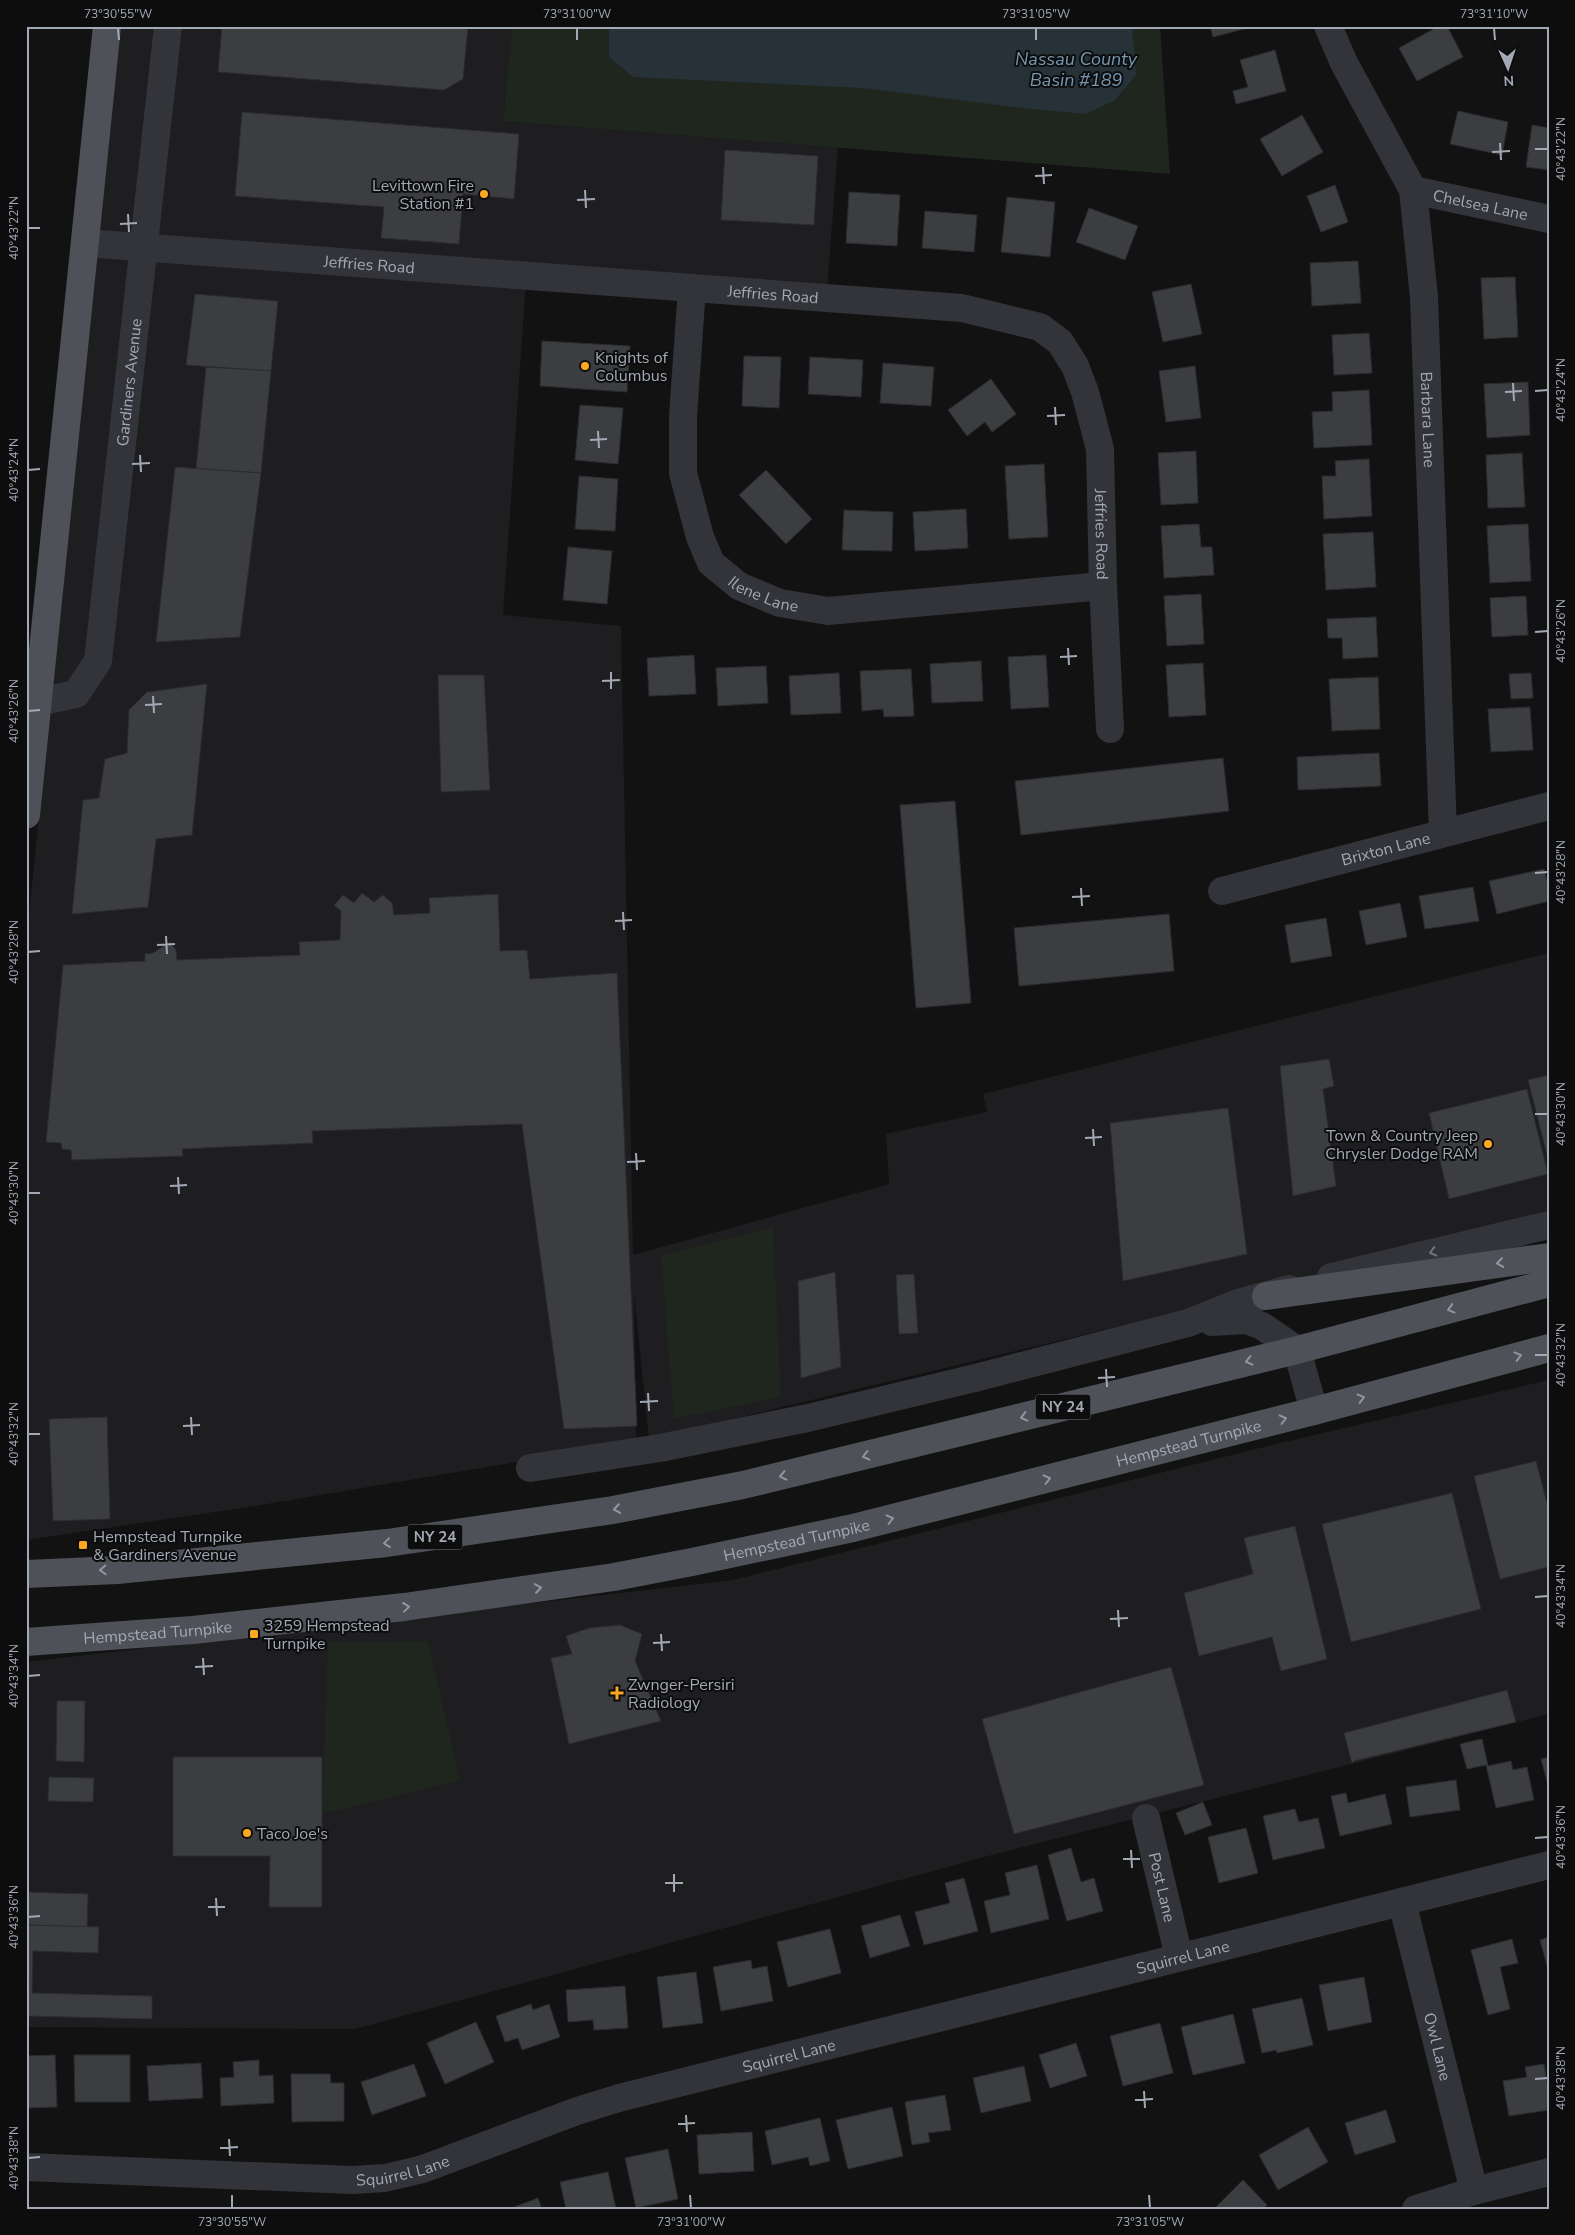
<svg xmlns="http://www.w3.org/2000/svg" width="1575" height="2235" font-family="'Nunito Sans',sans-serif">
<rect width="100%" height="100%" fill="#121213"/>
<g fill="#1e1e20">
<polygon points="117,26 512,26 503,121 838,147 826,304 526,281 503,615 621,626 633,1255 889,1184 886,1134 987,1112 983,1094 1549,953 1549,1223 649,1439 634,1293 636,1442 255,1506 26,1540 26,946"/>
<polygon points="1549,1380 1549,1714 999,1853 355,2029 26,2027 26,1662 733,1580 1280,1443"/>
</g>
<g fill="#1e261e">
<polygon points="512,26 1160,26 1170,174 503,121"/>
<polygon points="773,1227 781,1397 674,1419 661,1255"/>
<polygon points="428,1641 460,1780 334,1811 322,1811 328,1642"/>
</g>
<polygon fill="#273138" points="609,26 1132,26 1136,75 1115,100 1086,114 1031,109 863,88 633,77 609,57"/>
<g fill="#3c3d41" stroke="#2b2c30">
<polygon points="222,26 468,26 463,79 444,90 218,72"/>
<polygon points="1210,26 1255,26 1213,37"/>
<polygon points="1439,26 1447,26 1463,57 1417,81 1399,48"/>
<polygon points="1275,50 1286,91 1236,104 1233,91 1248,87 1240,60"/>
<polygon points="1458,111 1508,122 1502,155 1450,144"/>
<polygon points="242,112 519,134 514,199 463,194 459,244 381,238 384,207 235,196"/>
<polygon points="1302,115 1323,152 1282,176 1260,139"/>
<polygon points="1532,125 1549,128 1549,170 1526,167"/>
<polygon points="725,150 818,156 814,225 721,220"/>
<polygon points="1335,185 1348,222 1321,232 1307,196"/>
<polygon points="849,192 900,195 897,246 846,243"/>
<polygon points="1007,197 1055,202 1050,257 1001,252"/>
<polygon points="1089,208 1138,226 1125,260 1076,242"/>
<polygon points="925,211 977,215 974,252 922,248"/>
<polygon points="1358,261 1361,303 1312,306 1310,263"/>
<polygon points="1515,277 1518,337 1484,339 1481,278"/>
<polygon points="1191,284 1202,334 1163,342 1152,292"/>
<polygon points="195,294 278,301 271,371 186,365"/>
<polygon points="1369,333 1372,373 1334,375 1332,335"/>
<polygon points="542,341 630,346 627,392 540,386"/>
<polygon points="744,356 781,357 779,408 742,406"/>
<polygon points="810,357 863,360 861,397 808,394"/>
<polygon points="883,363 934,367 931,406 880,403"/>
<polygon points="1195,366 1201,418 1166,422 1159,371"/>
<polygon points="206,367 271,371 261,473 196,469"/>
<polygon points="991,379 1016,414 992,432 985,422 967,436 948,410"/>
<polygon points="1528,382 1530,435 1487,438 1484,384"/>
<polygon points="1369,390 1372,445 1314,448 1312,412 1333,411 1332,392"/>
<polygon points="580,405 623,408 618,464 575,460"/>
<polygon points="1196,451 1198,503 1161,505 1158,453"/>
<polygon points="1522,453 1525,507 1488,508 1486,455"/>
<polygon points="1369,459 1372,516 1324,519 1322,476 1336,476 1335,461"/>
<polygon points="1044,464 1048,537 1009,539 1005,466"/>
<polygon points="175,467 261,473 240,637 156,642"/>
<polygon points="766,470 812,519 786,544 739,495"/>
<polygon points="579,476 618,479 615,531 575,529"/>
<polygon points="966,509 968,548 915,551 913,512"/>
<polygon points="844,510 893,512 892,551 842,550"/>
<polygon points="1199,524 1201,547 1212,547 1214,575 1164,578 1161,526"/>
<polygon points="1528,524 1531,581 1490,583 1487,526"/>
<polygon points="1373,532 1376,587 1326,590 1323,534"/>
<polygon points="568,547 612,551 607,604 563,600"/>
<polygon points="1201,594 1204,644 1167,646 1164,596"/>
<polygon points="1526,596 1528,635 1492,637 1490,598"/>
<polygon points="1376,617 1378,657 1343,659 1342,638 1328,638 1327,619"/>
<polygon points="694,655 696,694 649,696 647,658"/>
<polygon points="1046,655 1049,707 1011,709 1008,657"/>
<polygon points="981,661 983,701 932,703 930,664"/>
<polygon points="1203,663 1206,715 1169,717 1166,665"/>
<polygon points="766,666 768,703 718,706 716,668"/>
<polygon points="911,669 914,716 884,717 883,709 862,711 860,671"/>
<polygon points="839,673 841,713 791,715 789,676"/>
<polygon points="1531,673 1533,698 1511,699 1509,674"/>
<polygon points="438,675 484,675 490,790 441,792"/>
<polygon points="1378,677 1380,729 1332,731 1329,679"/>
<polygon points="207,684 192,835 156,839 148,907 72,914 83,800 99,798 105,759 127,753 129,710 147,692"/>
<polygon points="1530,707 1533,750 1491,752 1488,709"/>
<polygon points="1379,753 1381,786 1298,790 1297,757"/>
<polygon points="1223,758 1229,811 1021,835 1015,781"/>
<polygon points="955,801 971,1003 916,1008 900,805"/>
<polygon points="1544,869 1549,889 1549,901 1497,914 1489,881"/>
<polygon points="1473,887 1479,921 1425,929 1419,896"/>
<polygon points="362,893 374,902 383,895 392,903 394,915 430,913 429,898 498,894 500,951 527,950 530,979 617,973 637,1426 564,1429 522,1124 312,1131 313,1143 182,1149 183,1156 72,1160 71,1150 62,1149 61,1143 46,1142 63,965 145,961 145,954 153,953 170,942 176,950 177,960 300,955 299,942 340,940 341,911 334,905 343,895 354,903"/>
<polygon points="1400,903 1407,937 1366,945 1359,911"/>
<polygon points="1169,914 1174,971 1019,986 1014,928"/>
<polygon points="1326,918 1332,956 1291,963 1285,925"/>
<polygon points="1329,1059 1334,1086 1323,1089 1336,1186 1293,1196 1280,1066"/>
<polygon points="1549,1075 1549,1163 1528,1080"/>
<polygon points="1527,1089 1548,1174 1449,1199 1429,1113"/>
<polygon points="1228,1108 1247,1254 1123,1281 1110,1123"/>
<polygon points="835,1272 841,1367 801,1378 798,1281"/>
<polygon points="914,1274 918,1333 899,1334 896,1275"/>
<polygon points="107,1417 110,1519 53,1521 49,1419"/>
<polygon points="1536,1461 1549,1511 1549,1567 1500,1579 1474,1476"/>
<polygon points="1452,1493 1481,1609 1351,1642 1322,1524"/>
<polygon points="1295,1526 1327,1659 1281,1671 1272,1637 1199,1656 1184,1593 1253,1574 1244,1538"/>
<polygon points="620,1625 642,1634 635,1661 661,1721 569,1744 551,1658 572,1654 566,1636 589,1628"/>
<polygon points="1171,1667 1204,1785 1014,1834 982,1719"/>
<polygon points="1507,1690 1516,1722 1354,1761 1352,1763 1344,1733"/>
<polygon points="57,1701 85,1701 84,1762 56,1761"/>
<polygon points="1482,1739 1488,1766 1511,1761 1513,1770 1527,1767 1534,1800 1496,1808 1486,1765 1467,1769 1460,1744"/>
<polygon points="173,1757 322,1757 322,1907 269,1907 270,1856 173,1856"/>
<polygon points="1549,1757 1549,1789 1541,1759"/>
<polygon points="49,1777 94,1778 93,1802 48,1801"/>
<polygon points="1456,1780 1460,1810 1410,1817 1406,1787"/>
<polygon points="1346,1793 1348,1803 1385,1794 1392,1824 1340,1836 1331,1796"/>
<polygon points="1203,1802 1212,1825 1185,1835 1176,1813"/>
<polygon points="1295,1809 1299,1822 1318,1818 1325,1848 1273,1860 1263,1816"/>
<polygon points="1246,1828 1258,1873 1219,1883 1208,1837"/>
<polygon points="1071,1848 1081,1882 1094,1878 1103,1911 1067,1921 1048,1855"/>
<polygon points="1037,1865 1049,1919 991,1933 984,1901 1010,1895 1005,1873"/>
<polygon points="964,1878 978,1931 924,1945 915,1912 950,1903 945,1883"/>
<polygon points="26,1892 88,1894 87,1927 26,1925"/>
<polygon points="900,1915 910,1946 870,1958 861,1926"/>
<polygon points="26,1925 99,1927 98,1953 33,1951 32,1993 152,1996 152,2019 26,2016"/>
<polygon points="830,1929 841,1973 788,1987 777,1942"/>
<polygon points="1549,1937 1549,1973 1540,1940"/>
<polygon points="1512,1939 1518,1963 1500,1967 1510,2009 1488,2015 1471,1950"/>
<polygon points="751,1960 752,1969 767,1966 773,2001 721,2011 713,1967"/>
<polygon points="696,1972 703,2023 663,2028 657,1977"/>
<polygon points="1364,1977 1372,2022 1328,2031 1319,1985"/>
<polygon points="625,1986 628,2028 594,2030 593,2020 568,2022 566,1990"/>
<polygon points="1302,1998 1313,2045 1277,2053 1276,2050 1262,2053 1252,2009"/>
<polygon points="531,2004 533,2010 549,2004 560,2037 522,2050 518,2038 505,2042 496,2016"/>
<polygon points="1233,2014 1245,2063 1193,2075 1181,2027"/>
<polygon points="476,2022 494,2062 445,2084 427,2043"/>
<polygon points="1160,2023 1173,2073 1123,2086 1110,2036"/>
<polygon points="1076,2043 1087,2076 1050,2088 1039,2055"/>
<polygon points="55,2055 57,2107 26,2108 26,2056"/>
<polygon points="74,2055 130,2055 130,2102 75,2102"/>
<polygon points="259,2060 259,2076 273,2075 274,2103 221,2106 220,2078 234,2077 233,2062"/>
<polygon points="201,2063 203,2098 149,2101 147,2066"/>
<polygon points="414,2064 426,2096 372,2115 361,2082"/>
<polygon points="1544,2064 1549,2095 1549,2110 1509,2116 1503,2081 1527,2077 1525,2067"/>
<polygon points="1024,2066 1031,2101 981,2113 973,2078"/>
<polygon points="291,2074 330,2074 331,2083 344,2083 344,2121 292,2122"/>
<polygon points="945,2095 951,2130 928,2133 930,2142 912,2145 905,2102"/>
<polygon points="892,2107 903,2156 848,2169 836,2120"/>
<polygon points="1386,2110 1396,2142 1355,2155 1345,2123"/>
<polygon points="820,2118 830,2161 810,2166 808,2157 772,2165 765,2131"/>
<polygon points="1308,2127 1328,2162 1278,2190 1259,2155"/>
<polygon points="752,2132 754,2171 699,2174 697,2135"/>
<polygon points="668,2149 678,2199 636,2208 625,2158"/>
<polygon points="608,2172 616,2209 566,2209 560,2182"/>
<polygon points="1243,2180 1267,2205 1263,2209 1214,2209"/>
<polygon points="538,2198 542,2209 509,2209"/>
</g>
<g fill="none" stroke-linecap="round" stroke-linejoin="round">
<g stroke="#323439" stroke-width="28">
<path id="s1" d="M1328 26 1344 63 1413 190 1424 297 1443 833"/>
<path id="s2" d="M1413 190 1549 219"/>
<path id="s3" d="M85 243 962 308 1040 327 1060 342 1075 366 1085 392 1100 449 1103 586 1110 729"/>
<path id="s4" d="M692 288 683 416V473L700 537 711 563 739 586 780 603 828 611 1103 586"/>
<path id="s5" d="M38 702 76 694 98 661 168 26"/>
<path id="s6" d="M1222 891 1549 806"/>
<polyline points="1331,1277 1549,1225"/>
<polyline points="1212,1322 1246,1320 1262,1326 1297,1350 1314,1411"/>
<polyline points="530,1468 660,1448 808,1418 975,1378 1188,1323 1238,1303 1289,1289"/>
<path id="s7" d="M1146 1818 1179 1957"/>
<path id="s8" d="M1402 1902 1474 2191"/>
<path id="s9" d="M26 2167 352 2180 385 2178 423 2169 577 2111 619 2098 1549 1865"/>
<polyline points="1416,2209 1474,2191 1549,2172"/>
</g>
<g stroke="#4e5158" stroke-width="28">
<polyline points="26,815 107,26"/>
<polyline points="1266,1296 1549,1257"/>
<polyline points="26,1574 117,1570 387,1543 613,1510 743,1485 1297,1350 1549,1283"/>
<path id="s10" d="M26 1642 193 1630 404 1607 614 1577 692 1562 853 1528 1314 1411 1549 1348"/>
</g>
</g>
<defs><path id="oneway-chevron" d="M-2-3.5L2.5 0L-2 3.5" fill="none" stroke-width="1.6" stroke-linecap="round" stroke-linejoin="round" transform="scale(1.25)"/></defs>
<use stroke="#70747d" href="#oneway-chevron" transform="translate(1433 1252) rotate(166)"/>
<g stroke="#9197a2">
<use href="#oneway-chevron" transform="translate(1500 1263) rotate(172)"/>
<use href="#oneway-chevron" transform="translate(1451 1309) rotate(165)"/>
<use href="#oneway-chevron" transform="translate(1518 1356) rotate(-15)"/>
<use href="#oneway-chevron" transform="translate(1249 1361) rotate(166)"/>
<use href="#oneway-chevron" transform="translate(1361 1398) rotate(-15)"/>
<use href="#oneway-chevron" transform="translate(1024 1417) rotate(166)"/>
<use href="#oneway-chevron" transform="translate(1283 1419) rotate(-14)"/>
<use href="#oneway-chevron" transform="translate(866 1456) rotate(166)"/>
<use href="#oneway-chevron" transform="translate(783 1476) rotate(167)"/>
<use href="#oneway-chevron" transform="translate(1047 1479) rotate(-14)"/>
<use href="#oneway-chevron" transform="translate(617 1509) rotate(170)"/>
<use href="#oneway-chevron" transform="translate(890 1519) rotate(-14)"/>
<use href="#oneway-chevron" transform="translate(387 1543) rotate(173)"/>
<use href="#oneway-chevron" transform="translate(103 1570) rotate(177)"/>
<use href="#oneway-chevron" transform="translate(538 1588) rotate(-8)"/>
<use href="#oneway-chevron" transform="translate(406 1607) rotate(-7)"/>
</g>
<path fill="none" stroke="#a2a9b5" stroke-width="2" d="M118 28 119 40M577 28V40M1036 28V40M1494 28 1495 40M1500 143 1501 160M1535 149H1548M1492 152 1510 151M1043 167 1044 184M1035 176 1052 175M585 190 586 208M577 200 595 199M128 214 129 232M120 224 137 223M28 228H40M1513 383 1514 401M1535 391 1548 390M1505 392 1522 391M1055 407 1056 425M1047 416 1065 415M598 431 599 448M590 440 607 439M140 455 141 472M132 464 150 463M28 470 40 469M1535 632 1548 631M1068 648 1069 665M1060 657 1077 656M611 672V689M602 681 620 680M153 696 154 713M145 705 162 704M28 711 40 710M1535 873 1548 872M1081 888 1082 906M1072 897 1090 896M623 912 624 930M615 921 632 920M166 936 167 954M157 945 175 944M28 952 40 951M1535 1114H1548M1093 1129 1094 1146M1085 1138 1102 1137M636 1153 637 1170M627 1162 645 1161M178 1177 179 1194M170 1186 187 1185M28 1193H40M1535 1355H1548M1106 1369 1107 1387M1098 1378 1115 1377M648 1393 649 1411M640 1402 658 1401M191 1417 192 1435M183 1426 200 1425M28 1434H40M1535 1597 1548 1596M1118 1610 1119 1627M1110 1619 1128 1618M661 1634 662 1651M653 1643 670 1642M203 1658 204 1675M195 1667 213 1666M28 1676 40 1675M1535 1838 1548 1837M1131 1850 1132 1868M1123 1859H1140M674 1874V1892M665 1883H683M216 1898 217 1916M208 1907H225M28 1917 40 1916M1535 2079 1548 2078M1144 2091 1145 2108M1135 2100 1153 2099M686 2115 687 2132M678 2124 695 2123M229 2139 230 2156M220 2148 238 2147M28 2158 40 2157M232 2195V2208M690 2195 691 2208M1149 2195 1150 2208"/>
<g fill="#fca921" stroke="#0d0d0e" stroke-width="2">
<circle cx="484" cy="194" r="5"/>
<circle cx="585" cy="366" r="5"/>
<circle cx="1488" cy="1144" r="5"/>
<rect x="78" y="1540" width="10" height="10" rx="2.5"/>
<rect x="249" y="1629" width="10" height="10" rx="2.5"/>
<path d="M614.5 1685.5h5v5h5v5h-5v5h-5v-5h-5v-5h5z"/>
<circle cx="247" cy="1833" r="5"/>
</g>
<g text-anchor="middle" stroke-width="4" stroke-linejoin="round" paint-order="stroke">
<g fill="#0d0d0e" stroke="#757a83" stroke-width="1">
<rect x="1035.5" y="1394.5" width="55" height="25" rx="4"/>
<rect x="407.5" y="1524.5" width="55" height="25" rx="4"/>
</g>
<g font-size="15" font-weight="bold" fill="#a2a9b5">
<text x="1063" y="1412">NY 24</text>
<text x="435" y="1542">NY 24</text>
</g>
<g font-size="16" fill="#a2a9b5" stroke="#0d0d0e" text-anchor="start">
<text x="474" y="191" text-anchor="end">Levittown Fire<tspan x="474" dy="18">Station #1</tspan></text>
<text x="595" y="363">Knights of<tspan x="595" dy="18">Columbus</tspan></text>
<text x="1478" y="1141" text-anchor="end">Town &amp; Country Jeep<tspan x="1478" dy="18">Chrysler Dodge RAM</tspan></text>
<text x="93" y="1542">Hempstead Turnpike<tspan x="93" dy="18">&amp; Gardiners Avenue</tspan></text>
<text x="264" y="1631">3259 Hempstead<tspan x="264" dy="18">Turnpike</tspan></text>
<text x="628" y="1690">Zwnger-Persiri<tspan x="628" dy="18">Radiology</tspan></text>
<text x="257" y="1839">Taco Joe's</text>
</g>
<g font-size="16" fill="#a2a9b5" stroke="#0d0d0e">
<text dy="6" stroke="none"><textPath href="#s2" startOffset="69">Chelsea Lane</textPath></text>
<text dy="6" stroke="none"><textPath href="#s3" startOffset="285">Jeffries Road</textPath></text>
<text dy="6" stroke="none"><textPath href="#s3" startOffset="690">Jeffries Road</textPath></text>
<text dy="6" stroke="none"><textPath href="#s5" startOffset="359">Gardiners Avenue</textPath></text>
<text dy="6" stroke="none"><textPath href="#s1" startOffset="415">Barbara Lane</textPath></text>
<text dy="6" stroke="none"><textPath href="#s3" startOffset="1185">Jeffries Road</textPath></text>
<text dy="6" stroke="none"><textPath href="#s4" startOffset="342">Ilene Lane</textPath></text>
<text dy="6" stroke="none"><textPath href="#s6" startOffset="169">Brixton Lane</textPath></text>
<text dy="6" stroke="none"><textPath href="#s10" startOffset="1182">Hempstead Turnpike</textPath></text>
<text dy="6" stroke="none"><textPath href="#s10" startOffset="778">Hempstead Turnpike</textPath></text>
<text dy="6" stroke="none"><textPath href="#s10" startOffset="132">Hempstead Turnpike</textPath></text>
<text dy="6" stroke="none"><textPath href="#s7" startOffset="71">Post Lane</textPath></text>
<text dy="6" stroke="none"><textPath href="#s9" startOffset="1188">Squirrel Lane</textPath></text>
<text dy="6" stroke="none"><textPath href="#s8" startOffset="149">Owl Lane</textPath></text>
<text dy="6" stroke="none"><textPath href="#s9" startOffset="782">Squirrel Lane</textPath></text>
<text dy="6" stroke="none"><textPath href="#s9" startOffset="378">Squirrel Lane</textPath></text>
</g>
<g font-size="18" font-style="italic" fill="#7699b3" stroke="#0d0d0e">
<text x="1076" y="65">Nassau County<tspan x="1076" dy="21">Basin #189</tspan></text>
</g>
</g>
<rect width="1575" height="2235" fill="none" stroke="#0d0d0e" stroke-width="55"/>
<g transform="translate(1508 68) rotate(177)" stroke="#0d0d0e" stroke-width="4" paint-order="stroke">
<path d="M0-4L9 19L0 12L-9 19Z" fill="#a2a9b5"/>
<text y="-8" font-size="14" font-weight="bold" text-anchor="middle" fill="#a2a9b5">N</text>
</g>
<rect x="28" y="28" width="1520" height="2180" fill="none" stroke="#a2a9b5" stroke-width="2"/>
<g font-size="12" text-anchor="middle" fill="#a2a9b5">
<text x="118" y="18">73°30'55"W</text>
<text x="577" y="18">73°31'00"W</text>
<text x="1036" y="18">73°31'05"W</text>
<text x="1494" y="18">73°31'10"W</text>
<text transform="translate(1561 149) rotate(-90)" y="4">40°43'22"N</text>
<text transform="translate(14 228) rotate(-90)" y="4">40°43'22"N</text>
<text transform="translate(1561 390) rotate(-90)" y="4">40°43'24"N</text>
<text transform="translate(14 470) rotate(-90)" y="4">40°43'24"N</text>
<text transform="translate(1561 631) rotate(-90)" y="4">40°43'26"N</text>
<text transform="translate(14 711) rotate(-90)" y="4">40°43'26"N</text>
<text transform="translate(1561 872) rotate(-90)" y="4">40°43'28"N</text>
<text transform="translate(14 952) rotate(-90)" y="4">40°43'28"N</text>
<text transform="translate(1561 1114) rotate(-90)" y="4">40°43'30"N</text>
<text transform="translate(14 1193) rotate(-90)" y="4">40°43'30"N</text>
<text transform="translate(1561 1355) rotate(-90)" y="4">40°43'32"N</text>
<text transform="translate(14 1434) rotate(-90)" y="4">40°43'32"N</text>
<text transform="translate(1561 1596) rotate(-90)" y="4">40°43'34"N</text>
<text transform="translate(14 1676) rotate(-90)" y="4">40°43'34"N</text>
<text transform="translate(1561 1837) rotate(-90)" y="4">40°43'36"N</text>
<text transform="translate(14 1917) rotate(-90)" y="4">40°43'36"N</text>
<text transform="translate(1561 2078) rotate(-90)" y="4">40°43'38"N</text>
<text transform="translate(14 2158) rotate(-90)" y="4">40°43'38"N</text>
<text x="232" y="2226">73°30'55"W</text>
<text x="691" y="2226">73°31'00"W</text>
<text x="1150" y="2226">73°31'05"W</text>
</g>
</svg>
